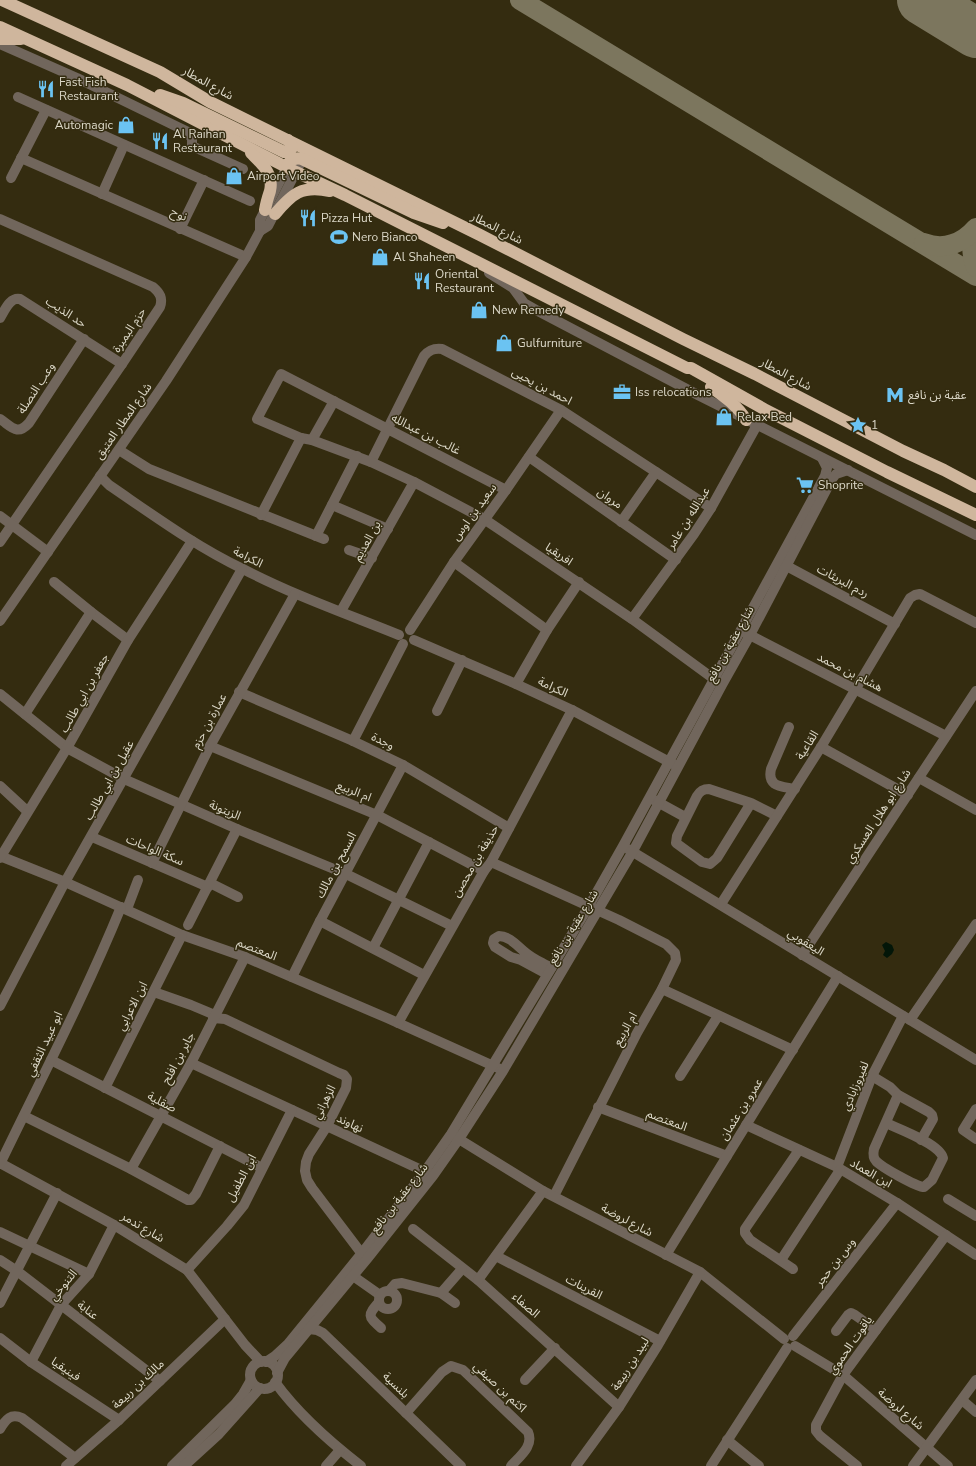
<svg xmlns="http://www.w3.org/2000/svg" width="976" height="1466" font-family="'Nunito Sans','Noto Sans Arabic',sans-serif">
<rect width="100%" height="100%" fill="#342c10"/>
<polygon fill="#031608" points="886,942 892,945 894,950 892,954 887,958 883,955 885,951 882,945"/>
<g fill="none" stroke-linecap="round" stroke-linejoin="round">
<g stroke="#7c765e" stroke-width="20">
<polyline points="520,0 976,276"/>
<path d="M976 229C971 242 971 254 976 267"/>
<path d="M924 243C944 251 963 243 976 228"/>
</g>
<polyline stroke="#7c765e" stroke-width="50" points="922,0 976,33"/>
<g stroke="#71665c" stroke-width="10">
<polyline points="0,44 77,78 188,132 192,139 192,146 243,169"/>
<polyline points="18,97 250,201"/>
<polyline points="21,158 246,257"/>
<polyline points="11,178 46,110"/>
<polyline points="102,194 124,145"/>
<path d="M0 219 153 287C160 293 163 298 160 307L122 364 0 542"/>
<polyline points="180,229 204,180"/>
<polyline points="260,231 268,226 306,152"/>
<polyline points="489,273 513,288 524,303 538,311 698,395 976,535"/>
<path d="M0 318C5 310 10 297 20 299L122 364"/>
<path d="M0 419C12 427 17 436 29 423L84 339"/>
<polyline points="312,440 334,401"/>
<polyline points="119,450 149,469 324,539"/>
<polyline points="529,457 676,560"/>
<path d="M371 462 424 356C429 350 434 348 442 349L561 410 711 508"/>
<path d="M100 476 109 485C153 515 195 546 243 569 293 595 347 614 399 635"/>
<polyline points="506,490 281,374 257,419 301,438 312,440 371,462 414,482 484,519 632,619 718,682"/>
<polyline points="332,505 388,529"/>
<polyline points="261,515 301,438"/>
<polyline points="0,516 48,552"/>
<polyline points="621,522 656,472"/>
<polyline points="316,536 357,456"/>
<polyline points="349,550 372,558"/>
<polyline points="454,562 547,630"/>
<polyline points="781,563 895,624"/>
<polyline points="54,582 91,612 128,640"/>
<polyline points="341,611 414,482"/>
<polyline points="632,619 694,534 711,508 757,425"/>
<polyline points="0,621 166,381 246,257 260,231 260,220 287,167"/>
<polyline points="410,630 454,562 506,490 561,410"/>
<polyline points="744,632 946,736"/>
<polyline points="414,640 516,684 572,710 673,764"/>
<polyline points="516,684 547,630 579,582"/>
<polyline points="239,692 353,741 403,765 509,828"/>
<polyline points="0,694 67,748 124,779 237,829 346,874 452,926"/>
<polyline points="437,711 462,660"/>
<polyline points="25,714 91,612"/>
<path d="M789 727 771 769C767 787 781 786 795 789"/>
<polyline points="353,741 403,644"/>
<polyline points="210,746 377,815 484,871"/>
<polyline points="821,747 908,795"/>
<polyline points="919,778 976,810"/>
<polyline points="0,786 27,811"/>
<polyline points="654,800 685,817"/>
<path d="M751 803 717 858 710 864 702 862 676 843 677 836 697 796C700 791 703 789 709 789L751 803 777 816"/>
<polyline points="92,837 208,887"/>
<polyline points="628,849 976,1060"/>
<polyline points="0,856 65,882 182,935 245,957 387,1018 498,1068"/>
<polyline points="0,858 67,748 128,640 192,541"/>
<polyline points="491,862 619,920 666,944 675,953 676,960 662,989 637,1033 554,1196"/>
<polyline points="152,863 210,746 295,594"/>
<polyline points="210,883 238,897"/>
<polyline points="721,904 821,747 910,598 915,595 920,594 976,623"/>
<polyline points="127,909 138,880"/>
<polyline points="320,921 424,975"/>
<polyline points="188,925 237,829"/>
<polyline points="373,948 429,842"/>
<polyline points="802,955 976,691"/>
<path d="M547 974 521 960 511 957 495 947 493 943 494 939 499 936C510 936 518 947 526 953 533 959 543 963 551 968"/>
<polyline points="292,977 320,921 403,765"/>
<polyline points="662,989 793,1050"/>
<polyline points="154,992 191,1005 215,1015"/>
<polyline points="0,1006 65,882 242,569"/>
<polyline points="213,1018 225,1019 339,1073 344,1075 347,1079 346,1088 327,1126 309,1154 306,1162 305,1171 307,1180 312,1188 365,1258"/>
<polyline points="910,1020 976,924"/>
<polyline points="398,1023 484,871 491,862 572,710"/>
<polyline points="51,1060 262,1168"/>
<polyline points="191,1063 430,1174"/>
<polyline points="680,1076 718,1016"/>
<polyline points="872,1076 890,1087 898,1095 929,1112 932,1115 933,1119 921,1140"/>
<polyline points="105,1088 182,935"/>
<polyline points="598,1107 727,1156"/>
<polyline points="976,1109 963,1130 976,1139"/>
<polyline points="24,1116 131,1169 188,1200 191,1200 196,1194 220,1146"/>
<path d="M886 1123C899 1129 940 1144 943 1158L932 1180 924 1187C917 1187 881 1167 876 1161 873 1158 873 1154 874 1149L898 1095"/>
<polyline points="746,1125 837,1167 897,1203 976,1255"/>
<polyline points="454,1136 543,1191 700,1272 784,1339"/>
<polyline points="0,1163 114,1225 187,1270 245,1345 261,1362"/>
<path d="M0 1164C41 1079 85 995 121 907"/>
<polyline points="837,1167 872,1076 903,1016"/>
<polyline points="131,1169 191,1063 245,957"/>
<polyline points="948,1199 976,1216"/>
<polyline points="413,1229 478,1280 619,1407"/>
<polyline points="0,1232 89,1274"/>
<polyline points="666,1255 838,976"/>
<polyline points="496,1256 660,1341"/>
<polyline points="0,1260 17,1271 160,1381"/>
<polyline points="781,1260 840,1170"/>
<polyline points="793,1269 750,1240 745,1233 745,1229 799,1150"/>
<polyline points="187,1270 227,1226 244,1205 292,1110"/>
<polyline points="353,1276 380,1295"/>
<polyline points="478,1280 543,1191"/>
<polyline points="389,1291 395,1284 402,1283 441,1293 455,1303"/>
<circle cx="388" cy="1300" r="9"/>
<polyline points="441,1293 462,1269"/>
<path d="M379 1302C367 1316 368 1316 381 1328"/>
<polyline points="0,1303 57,1193"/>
<polyline points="309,1329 317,1330 323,1333 461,1466"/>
<polyline points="836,1331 848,1315 851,1313 855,1315 876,1330"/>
<polyline points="793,1336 897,1203"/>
<polyline points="0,1338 31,1362 119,1420"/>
<polyline points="795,1346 843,1375 948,1466"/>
<circle cx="264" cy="1375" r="14"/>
<polyline points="31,1362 61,1305 89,1274 114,1225"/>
<polyline points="266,1362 275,1356 288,1344 362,1253 425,1171 451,1134 589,906 623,846 825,476 827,468 822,458"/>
<polyline points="277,1373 285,1358 367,1259 433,1176 459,1139 503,1071 633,851 722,685 750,635 832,479 836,474 848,470"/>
<polyline points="525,1380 555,1348"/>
<path d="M275 1382C298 1414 330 1442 361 1466"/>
<polyline points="962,1400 976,1412"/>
<path d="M406 1413 442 1372 451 1366 463 1370 528 1432C534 1446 520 1456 511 1466"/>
<path d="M0 1429C6 1419 11 1413 22 1418L75 1458"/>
<polyline points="727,1440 759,1466"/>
<polyline points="66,1466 119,1420 225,1319"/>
<polyline points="172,1466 235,1404 243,1394 251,1380"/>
<polyline points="184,1466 219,1434 260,1388"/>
<polyline points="326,1466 340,1450"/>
<polyline points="576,1466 619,1407 658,1345 700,1272"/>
<polyline points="711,1466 787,1348"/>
<polyline points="857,1466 820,1436 816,1431 816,1425 843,1375 946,1235"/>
<polyline points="913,1466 976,1380"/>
</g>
<g stroke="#cfb69d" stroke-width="12">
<polyline points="2,0 160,72 210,102 480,235 683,339 755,374 903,451 944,470 976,487"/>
<polyline points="0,27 127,85 296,172 345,195 687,368 691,368 764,409 887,472 976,515"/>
<polyline points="0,39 21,39"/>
<polyline points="160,95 183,103 284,152 289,152 292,148 291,144 288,140"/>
<path d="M251 153C262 164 274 174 270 191 268 197 266 204 265 210"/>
<path d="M287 167C289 160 295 157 302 159L414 213 443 223"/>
<path d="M275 214C292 194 301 185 330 191"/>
<path d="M711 387C725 397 737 405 746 420"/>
</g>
</g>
<defs>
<g id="restaurant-bare" transform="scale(1.38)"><path d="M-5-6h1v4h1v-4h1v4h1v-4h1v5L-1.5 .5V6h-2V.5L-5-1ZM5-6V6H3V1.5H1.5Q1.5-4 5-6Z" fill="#6bc3f2" stroke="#342c10" stroke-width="2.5" paint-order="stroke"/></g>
<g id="shop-bare" transform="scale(1.38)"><path d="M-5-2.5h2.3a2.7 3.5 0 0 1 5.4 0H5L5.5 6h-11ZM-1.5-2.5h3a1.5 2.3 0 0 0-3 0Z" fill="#6bc3f2" stroke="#342c10" stroke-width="2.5" paint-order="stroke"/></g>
<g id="stadium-bare" transform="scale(1.38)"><path d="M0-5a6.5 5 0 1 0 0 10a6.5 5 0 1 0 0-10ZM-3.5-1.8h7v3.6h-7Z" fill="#6bc3f2" stroke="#342c10" stroke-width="2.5" paint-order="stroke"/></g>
<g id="office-bare" transform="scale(1.38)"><path d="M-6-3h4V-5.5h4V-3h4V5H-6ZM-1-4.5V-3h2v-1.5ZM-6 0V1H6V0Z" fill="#6bc3f2" stroke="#342c10" stroke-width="2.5" paint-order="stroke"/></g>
<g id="metro-bare" transform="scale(1.38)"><path d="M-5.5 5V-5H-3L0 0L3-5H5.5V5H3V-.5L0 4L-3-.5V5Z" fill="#6bc3f2" stroke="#342c10" stroke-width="2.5" paint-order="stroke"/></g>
<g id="sight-bare" transform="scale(1.38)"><path d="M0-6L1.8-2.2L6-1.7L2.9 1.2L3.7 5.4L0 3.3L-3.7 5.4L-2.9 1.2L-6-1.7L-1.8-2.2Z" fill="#6bc3f2" stroke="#342c10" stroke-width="2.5" paint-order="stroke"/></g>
<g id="supermarket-bare" transform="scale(1.38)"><path d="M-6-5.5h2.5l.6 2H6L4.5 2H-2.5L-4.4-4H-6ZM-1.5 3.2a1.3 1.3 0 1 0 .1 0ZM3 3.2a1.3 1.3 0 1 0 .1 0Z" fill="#6bc3f2" stroke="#342c10" stroke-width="2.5" paint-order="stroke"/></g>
</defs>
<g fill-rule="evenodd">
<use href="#restaurant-bare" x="46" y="89"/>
<use href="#shop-bare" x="126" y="125"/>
<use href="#restaurant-bare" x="160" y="141"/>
<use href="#shop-bare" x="234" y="176"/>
<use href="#restaurant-bare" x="308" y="218"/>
<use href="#stadium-bare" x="339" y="237"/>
<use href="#shop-bare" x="380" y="257"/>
<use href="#restaurant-bare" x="422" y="281"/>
<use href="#shop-bare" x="479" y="310"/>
<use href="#shop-bare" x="504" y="343"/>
<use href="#office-bare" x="622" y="392"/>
<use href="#metro-bare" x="895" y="395"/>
<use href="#shop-bare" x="724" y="417"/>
<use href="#sight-bare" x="858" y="425"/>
<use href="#supermarket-bare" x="805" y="485"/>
</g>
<g text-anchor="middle" stroke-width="3" stroke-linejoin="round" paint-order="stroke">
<g font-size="12" fill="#dcd8c8" stroke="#342c10" text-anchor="start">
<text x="59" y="86">Fast Fish<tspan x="59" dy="14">Restaurant</tspan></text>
<text x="113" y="129" text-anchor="end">Automagic</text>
<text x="173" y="138">Al Raihan<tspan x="173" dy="14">Restaurant</tspan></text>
<text x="247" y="180">Airport Video</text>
<text x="321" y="222">Pizza Hut</text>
<text x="352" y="241">Nero Bianco</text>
<text x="393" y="261">Al Shaheen</text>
<text x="435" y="278">Oriental<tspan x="435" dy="14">Restaurant</tspan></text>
<text x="492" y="314">New Remedy</text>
<text x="517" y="347">Gulfurniture</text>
<text x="635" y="396">Iss relocations</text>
<text x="908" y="399">عقبة بن نافع</text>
<text x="737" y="421">Relax Bed</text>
<text x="871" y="429">1</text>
<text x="818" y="489">Shoprite</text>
</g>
<g font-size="12" fill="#dcd8c8" stroke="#342c10">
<text transform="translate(208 83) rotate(29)" y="4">شارع المطار</text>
<text transform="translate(179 214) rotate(24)" y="4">نوح</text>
<text transform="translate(497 228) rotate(27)" y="4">شارع المطار</text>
<text transform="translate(66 312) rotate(33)" y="4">حد الذيب</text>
<text transform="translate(129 330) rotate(-57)" y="4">حزم البمبرة</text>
<text transform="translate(786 374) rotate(28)" y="4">شارع المطار</text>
<text transform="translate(542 386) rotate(28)" y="4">احمد بن يحيى</text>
<text transform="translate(36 388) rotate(-57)" y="4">وعب النصلة</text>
<text transform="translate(123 421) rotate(-55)" y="4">شارع المطار العتيق</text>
<text transform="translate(426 434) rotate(27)" y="4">غالب بن عبدالله</text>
<text transform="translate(610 498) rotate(35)" y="4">مروان</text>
<text transform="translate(474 512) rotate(-54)" y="4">سعيد بن اوس</text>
<text transform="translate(688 518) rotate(-58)" y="4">عبدالله بن عامر</text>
<text transform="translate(367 541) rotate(-61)" y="4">بن العديم</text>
<text transform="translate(559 554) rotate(34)" y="4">افريقيا</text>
<text transform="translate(248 557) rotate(27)" y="4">الكرامة</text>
<text transform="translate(843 581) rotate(28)" y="4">ردم البريثات</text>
<text transform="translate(730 644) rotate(-61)" y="4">شارع عقبة بن نافع</text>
<text transform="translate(850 672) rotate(27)" y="4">هشام بن محمد</text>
<text transform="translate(553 687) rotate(25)" y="4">الكرامة</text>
<text transform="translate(84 693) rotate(-61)" y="4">جعفر بن ابي طالب</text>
<text transform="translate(209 721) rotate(-62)" y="4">عمارة بن حزم</text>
<text transform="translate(383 741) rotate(26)" y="4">وجدة</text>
<text transform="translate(807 745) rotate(-58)" y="4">القاعية</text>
<text transform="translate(109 780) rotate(-61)" y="4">عقيل بن ابي طالب</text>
<text transform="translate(354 791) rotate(22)" y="4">ام الربيع</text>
<text transform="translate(225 810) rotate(23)" y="4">الزيتونة</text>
<text transform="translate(878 816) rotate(-57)" y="4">شارع ابو هلال العسكري</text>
<text transform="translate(155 850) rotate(23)" y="4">سكة الواحات</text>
<text transform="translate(475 861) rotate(-60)" y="4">حذيفة بن محصن</text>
<text transform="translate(336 865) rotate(-62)" y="4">السمح بن مالك</text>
<text transform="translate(573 927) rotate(-59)" y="4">شارع عقبة بن نافع</text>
<text transform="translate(806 942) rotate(32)" y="4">اليعقوبي</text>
<text transform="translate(257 949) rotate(22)" y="4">المعتصم</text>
<text transform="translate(132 1006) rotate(-63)" y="4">ابن الاعرابي</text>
<text transform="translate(625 1029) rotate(-61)" y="4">ام الربيع</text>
<text transform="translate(44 1044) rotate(-65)" y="4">ابو عبيد الثقفي</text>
<text transform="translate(178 1058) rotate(-62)" y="4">جابر بن افلح</text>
<text transform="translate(855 1086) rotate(-67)" y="4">لفيروزابادي</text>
<text transform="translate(162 1102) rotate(27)" y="4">صقلية</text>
<text transform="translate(324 1102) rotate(-63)" y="4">الزهراني</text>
<text transform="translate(741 1109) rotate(-58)" y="4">عمرو بن عثمان</text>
<text transform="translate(667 1120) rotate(21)" y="4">المعتصم</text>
<text transform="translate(350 1123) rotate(25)" y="4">نهاوند</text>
<text transform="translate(871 1173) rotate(30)" y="4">ابن العماد</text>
<text transform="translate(241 1178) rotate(-62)" y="4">ابن الطفيل</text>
<text transform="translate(399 1198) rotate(-52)" y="4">شارع عقبة بن نافع</text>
<text transform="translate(627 1220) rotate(28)" y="4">شارع لروضة</text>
<text transform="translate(143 1227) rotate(31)" y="4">شارع تدمر</text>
<text transform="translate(835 1262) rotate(-52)" y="4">وس بن حجر</text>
<text transform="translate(63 1285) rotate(-51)" y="4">التنوخي</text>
<text transform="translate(584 1287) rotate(27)" y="4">القرينات</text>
<text transform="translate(526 1305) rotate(41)" y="4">الصفاء</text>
<text transform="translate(88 1310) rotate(37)" y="4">عنابة</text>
<text transform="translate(850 1345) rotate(-55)" y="4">ياقوت الحموي</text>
<text transform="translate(630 1364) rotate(-58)" y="4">لبيد بن ربيعة</text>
<text transform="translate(66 1369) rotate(34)" y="4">فينيقيا</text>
<text transform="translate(138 1384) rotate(-43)" y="4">مالك بن ربيعة</text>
<text transform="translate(396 1385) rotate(44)" y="4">بلنسية</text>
<text transform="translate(500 1387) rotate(43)" y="4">اكثم بن صيفي</text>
<text transform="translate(901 1409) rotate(41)" y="4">شارع لروضة</text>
</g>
</g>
</svg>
